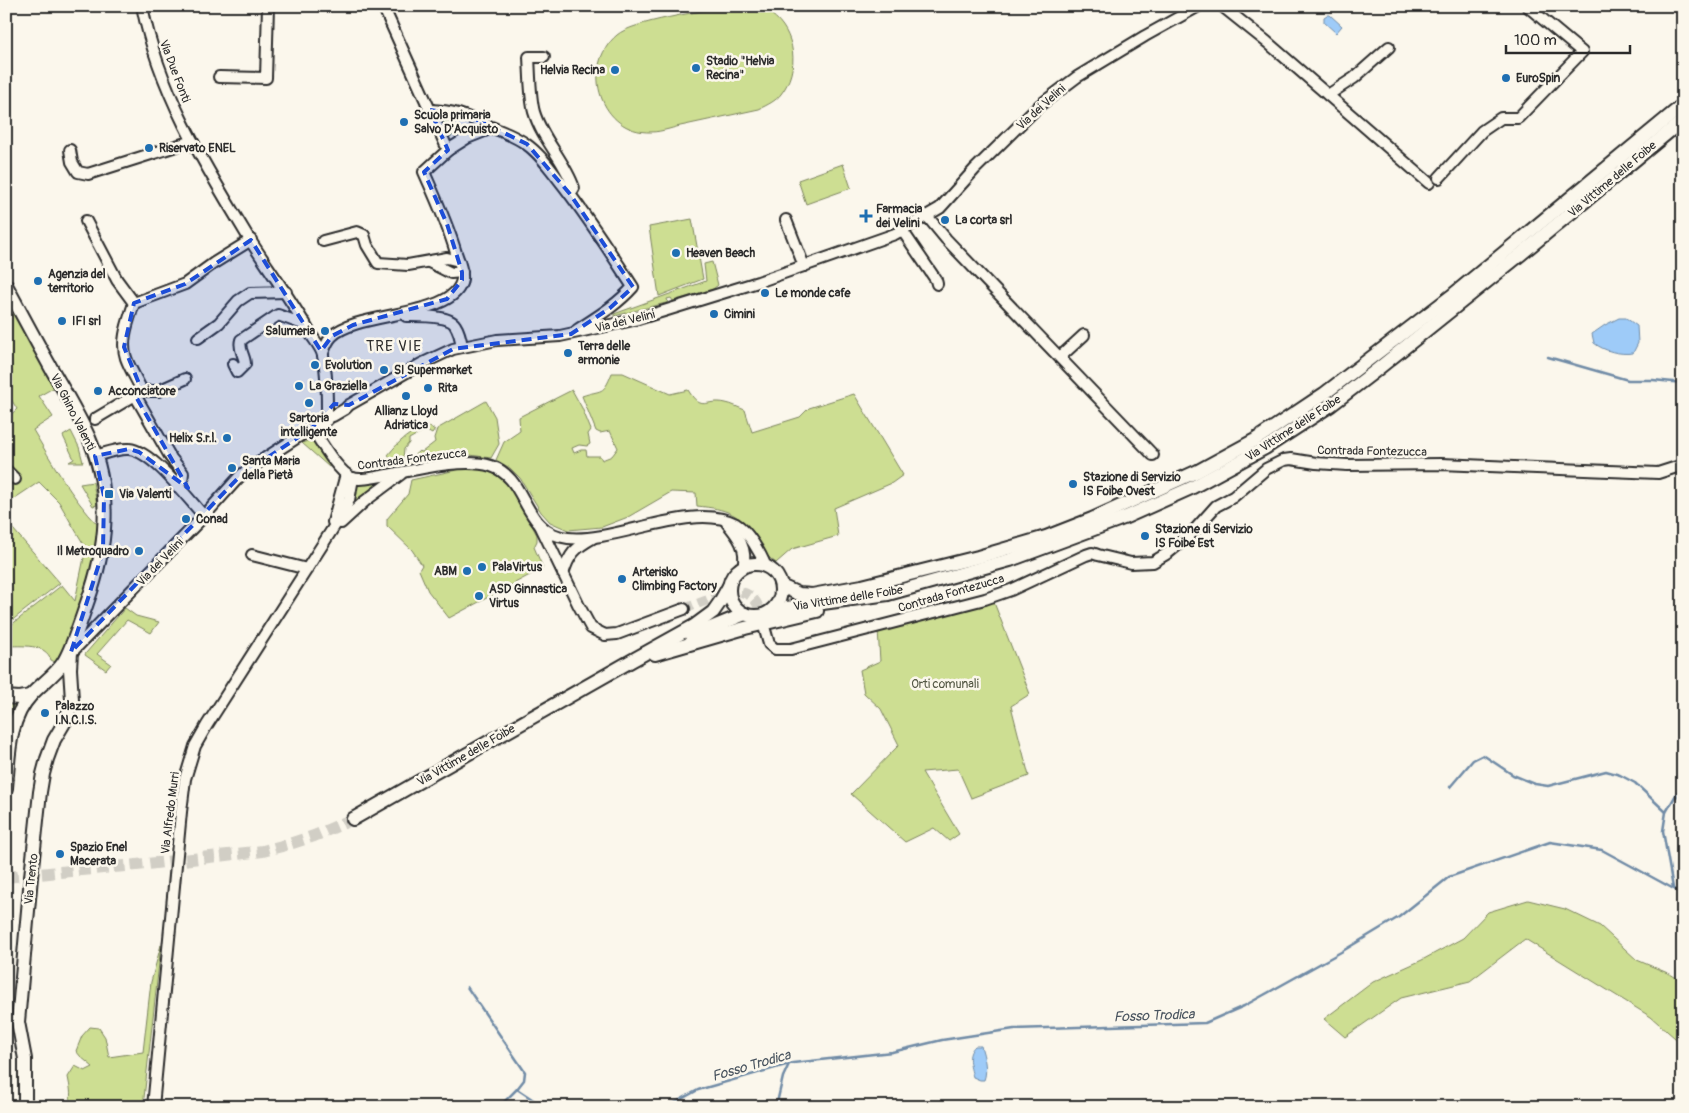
<svg xmlns="http://www.w3.org/2000/svg" width="1689" height="1113" font-family="Pangolin,sans-serif">
<rect width="100%" height="100%" fill="#fbf7ec"/>
<filter id="ink" filterUnits="userSpaceOnUse"><feTurbulence type="fractalNoise" baseFrequency=".02" numOctaves="2"/><feDisplacementMap in="SourceGraphic" scale="10" xChannelSelector="R" yChannelSelector="G"/><feConvolveMatrix kernelMatrix="1 2 1 2 8 2 1 2 1" color-interpolation-filters="sRGB"/></filter>
<g filter="url(#ink)">
<g fill="#cdde92" stroke="#7c845e">
<path d="M726 6C741 6 758 4 771 14 796 32 800 70 781 94 776 101 767 105 759 109 734 114 710 120 685 125 674 127 662 132 651 132 601 134 579 67 617 35 633 21 702 12 726 6Z"/>
<polygon points="434,114 451,117 458,132 447,139"/>
<polygon points="843,164 851,188 806,204 798,180"/>
<polygon points="692,219 703,279 659,296 649,227"/>
<polygon points="712,262 718,285 713,289 673,301 671,298 667,299 668,302 666,303 614,316 614,314 706,281 704,264"/>
<path d="M6 294 55 387 39 396 53 417 33 430C52 462 71 497 98 525L99 552 73 630 55 662 51 660C46 643 21 646 6 646V629L62 585 75 601 86 548 71 523 59 502 39 482 9 502 6 498V419L17 409 6 391Z"/>
<path d="M612 373H623L670 394 688 390C703 414 705 398 726 403 732 404 739 408 745 410L752 432 800 417 809 408 854 394 903 475 892 483 834 508 838 536 792 549 776 563C766 556 762 549 756 539 740 513 727 509 697 506L696 493 671 492 628 517 602 527 568 530 550 522 541 512 520 478 510 468 496 460 504 442 520 431 519 417 572 390 582 408 591 430 588 434 590 444 587 446 579 445 572 448 574 453 581 450H586L587 456H600L602 460 612 456 618 448 610 431 600 433 596 431 582 396C602 389 603 396 612 373Z"/>
<polygon points="486,401 495,417 499,444 491,458 470,455 410,464 410,459 419,451 422,452 435,442 434,438 437,429"/>
<path d="M427 425 435 430 432 434 425 430 409 439V443L404 449 403 459 405 464 380 468 381 466H385L390 459 388 455C400 440 409 433 427 425Z"/>
<polygon points="71,431 79,447 83,462 69,462 74,459 63,436"/>
<polygon points="310,440 316,443 332,465 329,467 302,443"/>
<path d="M461 469C467 469 474 468 480 469 512 475 523 510 537 535V541L534 547 543 568 449 618 428 591 419 570 422 565 412 550 387 526V519L408 494 411 480Z"/>
<polygon points="93,482 97,505 93,506 80,484"/>
<polygon points="387,482 349,510 357,494 356,484 370,484"/>
<polygon points="6,521 60,583 6,625"/>
<polygon points="993,600 1030,694 1011,706 1029,776 971,798 958,769 922,772 959,834 949,841 934,828 905,842 851,794 899,745 881,709 864,693 860,670 880,661 878,630"/>
<polygon points="125,608 136,616 159,622 151,633 127,620 97,654 111,664 106,670 85,655 86,653"/>
<polygon points="6,703 17,704 11,716 7,732"/>
<polygon points="1528,900 1565,909 1600,926 1637,960 1670,974 1683,982 1683,1045 1651,1017 1525,939 1470,981 1401,998 1345,1037 1324,1019 1373,982 1422,960 1463,938 1488,912"/>
<path d="M161 945 143 1107H67C73 1097 70 1088 68 1077L75 1066 85 1071 93 1067 81 1057 76 1051 82 1036 90 1027 99 1028 105 1037 109 1057 143 1052 151 982Z"/>
</g>
<g fill="#9ecbf8" stroke="#708ba6">
<polygon points="1327,15 1330,15 1342,26 1336,33 1324,22 1324,17"/>
<path d="M1619 318H1626L1637 326 1638 343 1633 353C1620 355 1604 351 1594 343L1592 334 1605 325Z"/>
<path d="M975 1046H981C984 1056 988 1070 984 1080H980L973 1077C970 1065 966 1055 975 1046Z"/>
</g>
<g fill="none" stroke-linecap="round" stroke-linejoin="round">
<g stroke="#708ba6" stroke-width="2.5">
<polyline points="1548,357 1628,380 1653,380 1683,383"/>
<polyline points="1450,787 1473,760 1483,755 1513,775 1535,784 1548,786 1606,771 1620,775 1635,783 1666,812"/>
<polyline points="1675,797 1683,794"/>
<polyline points="1673,888 1663,831 1666,812 1683,783"/>
<polyline points="467,987 525,1072 524,1080 517,1089"/>
<polyline points="499,1107 517,1089 544,1107"/>
<polyline points="667,1107 698,1090 793,1063 892,1052 942,1040 1014,1029 1205,1023 1244,1006 1341,952 1399,917 1449,877 1550,842 1602,850 1683,894"/>
<polyline points="776,1107 783,1077 789,1064"/>
</g>
<path stroke="#d1cec5" stroke-width="10" stroke-dasharray="10 5" stroke-linecap="butt" d="M684 609 731 591C758 591 760 608 765 630"/>
<polyline stroke="#d1cec5" stroke-width="12" stroke-dasharray="12 6" stroke-linecap="butt" points="6,877 147,864 263,851 286,845 314,836 353,819"/>
<g stroke="#2b2b2b" stroke-width="14">
<g id="minor">
<path d="M142 6C159 92 205 166 250 240 270 271 292 301 310 333 314 340 322 348 323 356 327 372 327 392 327 409"/>
<polyline points="383,6 448,150"/>
<polyline points="1222,6 1267,42 1328,95 1354,78 1389,47"/>
<path d="M544 57H529C530 72 530 98 534 112 542 139 565 161 574 188L570 194"/>
<polyline points="219,77 266,78 268,6"/>
<polyline points="1328,95 1429,183"/>
<path d="M430 110C458 111 467 117 491 127 503 132 515 136 526 144 539 153 549 167 559 180 586 214 609 250 633 287 617 305 597 317 577 330"/>
<polyline points="70,150 72,162 78,172 88,174 192,141"/>
<polyline points="1439,178 1482,131 1501,118 1518,118 1582,52 1527,6"/>
<polyline points="927,216 946,239 1153,455"/>
<polyline points="786,220 804,266"/>
<polyline points="86,221 117,280 134,303"/>
<polyline points="902,230 936,280 937,284"/>
<polyline points="323,241 357,232 364,235 367,245 378,263 408,265 447,258 459,261"/>
<polyline points="429,262 451,273 462,272"/>
<path d="M406 316C417 316 449 315 455 325 459 331 461 340 462 347"/>
<polyline points="198,338 219,323 238,301 250,293 286,292"/>
<path d="M323 353C325 347 327 341 332 336 356 311 457 318 462 279 463 270 459 261 456 253 448 225 436 199 424 172L448 150 467 138 492 128"/>
<polyline points="1060,357 1084,335"/>
<path d="M233 364 237 372 245 364C245 356 238 349 241 340L278 315 303 324 305 323"/>
<path d="M142 391C137 380 130 369 126 358 120 340 129 320 134 303L185 284 214 263 251 240"/>
<polyline points="135,395 171,458 183,473 182,481 176,486"/>
<polyline points="333,416 345,409 349,405 421,364 453,349 497,340 560,336 638,319 758,282 895,234 940,208 975,169 1040,105 1077,77 1145,36 1199,6"/>
<polyline points="95,419 142,391 158,391 185,379"/>
<path d="M312 428C320 441 338 472 352 478 361 481 373 477 382 476 412 471 462 457 491 466 529 478 521 533 568 538 616 543 693 501 736 524 748 531 761 554 766 567"/>
<path d="M95 456C106 453 118 448 129 449 153 451 188 499 204 516"/>
<polyline points="6,470 15,479"/>
<polyline points="333,522 346,474"/>
<polyline points="341,523 365,501 401,474"/>
<path d="M727 523C738 536 748 549 743 567"/>
<polyline points="540,525 578,604 591,628 605,635 617,634 684,609"/>
<polyline points="252,555 307,569"/>
<path d="M563 574C569 554 575 548 593 538"/>
<polyline points="765,630 769,644 775,649 791,649 985,599 1011,590 1086,555 1092,553 1098,555 1131,563 1153,562 1168,553 1190,535 1216,506 1233,497 1266,469 1284,460 1291,459 1316,463 1347,465 1441,464 1658,473 1683,465"/>
<polyline points="68,656 204,516 240,476 253,466 312,428 326,421 329,418"/>
<polyline points="153,1107 181,812 185,779 195,746 207,725 344,511 349,500 353,478"/>
</g>
</g>
<g stroke="#2b2b2b" stroke-width="16">
<g id="major">
<path d="M6 285C21 313 36 341 51 368 64 391 78 414 89 438 113 494 107 548 87 603 81 620 72 649 63 663 55 675 41 684 31 695 8 720 9 755 6 788"/>
<circle cx="755" cy="590" r="26"/>
<polyline points="781,586 799,594 812,595 862,586 978,557 1046,537 1092,519 1198,471 1255,440 1324,394 1454,294 1683,105"/>
<polyline points="772,610 888,594 1010,560 1126,517 1191,488 1265,448 1331,405 1374,372 1521,254 1683,120"/>
<polyline points="691,636 745,614"/>
<polyline points="655,654 745,628 817,611"/>
<polyline points="6,697 19,698 30,696"/>
<polyline points="353,819 631,661 694,626 713,612 720,602 729,586"/>
<polyline points="25,1107 25,1059 18,1022 31,877 40,792 43,774 47,759 54,740 67,718 72,700 70,669 71,652"/>
</g>
</g>
<use href="#minor" stroke="#fbf7ec" stroke-width="10"/>
<use href="#major" stroke="#fbf7ec" stroke-width="12"/>
</g>
</g>
<path fill="#1d4ed8" fill-opacity="0.2" stroke="#1d4ed8" stroke-width="4" stroke-dasharray="10 6" stroke-linejoin="round" d="M430 110 469 116 527 144 570 194 633 287 610 308 571 334 453 349 349 405 334 404 312 428 240 476 71 652 103 551 104 496 95 456 129 449 139 452 188 488 135 395 142 391 124 347 134 303 185 284 251 240 321 351 332 336 353 325 447 299 462 280V272L447 224 424 172 448 150Z"/>
<g fill="#1f6fb2" stroke="#fbf7ec" stroke-width="2">
<circle cx="696" cy="68" r="5"/>
<circle cx="615" cy="70" r="5"/>
<circle cx="1506" cy="78" r="5"/>
<circle cx="404" cy="122" r="5"/>
<circle cx="149" cy="148" r="5"/>
<path d="M863.5 208.5h5v5h5v5h-5v5h-5v-5h-5v-5h5z"/>
<circle cx="945" cy="220" r="5"/>
<circle cx="676" cy="253" r="5"/>
<circle cx="38" cy="281" r="5"/>
<circle cx="765" cy="293" r="5"/>
<circle cx="714" cy="314" r="5"/>
<circle cx="62" cy="321" r="5"/>
<circle cx="325" cy="331" r="5"/>
<circle cx="568" cy="353" r="5"/>
<circle cx="315" cy="365" r="5"/>
<circle cx="384" cy="370" r="5"/>
<circle cx="299" cy="386" r="5"/>
<circle cx="428" cy="388" r="5"/>
<circle cx="98" cy="391" r="5"/>
<circle cx="406" cy="396" r="5"/>
<circle cx="309" cy="403" r="5"/>
<circle cx="227" cy="438" r="5"/>
<circle cx="232" cy="468" r="5"/>
<circle cx="1073" cy="484" r="5"/>
<rect x="104" y="489" width="10" height="10" rx="2.5"/>
<circle cx="186" cy="519" r="5"/>
<circle cx="1145" cy="536" r="5"/>
<circle cx="139" cy="551" r="5"/>
<circle cx="482" cy="567" r="5"/>
<circle cx="467" cy="571" r="5"/>
<circle cx="622" cy="579" r="5"/>
<circle cx="479" cy="596" r="5"/>
<circle cx="45" cy="713" r="5"/>
<circle cx="60" cy="854" r="5"/>
</g>
<g text-anchor="middle" stroke-width="5" stroke-linejoin="round" paint-order="stroke">
<g font-size="12" font-weight="bold" fill="#2b2b2b" stroke="#fbf7ec" text-anchor="start">
<text x="706" y="65">Stadio "Helvia<tspan x="706" dy="14">Recina"</tspan></text>
<text x="605" y="74" text-anchor="end">Helvia Recina</text>
<text x="1516" y="82">EuroSpin</text>
<text x="414" y="119">Scuola primaria<tspan x="414" dy="14">Salvo D'Acquisto</tspan></text>
<text x="159" y="152">Riservato ENEL</text>
<text x="876" y="213">Farmacia<tspan x="876" dy="14">dei Velini</tspan></text>
<text x="955" y="224">La corta srl</text>
<text x="686" y="257">Heaven Beach</text>
<text x="48" y="278">Agenzia del<tspan x="48" dy="14">territorio</tspan></text>
<text x="775" y="297">Le monde cafe</text>
<text x="724" y="318">Cimini</text>
<text x="72" y="325">IFI srl</text>
<text x="315" y="335" text-anchor="end">Salumeria</text>
<text x="578" y="350">Terra delle<tspan x="578" dy="14">armonie</tspan></text>
<text x="325" y="369">Evolution</text>
<text x="394" y="374">SI Supermarket</text>
<text x="309" y="390">La Graziella</text>
<text x="438" y="392">Rita</text>
<text x="108" y="395">Acconciatore</text>
<text x="406" y="415" text-anchor="middle">Allianz Lloyd<tspan x="406" dy="14">Adriatica</tspan></text>
<text x="309" y="422" text-anchor="middle">Sartoria<tspan x="309" dy="14">intelligente</tspan></text>
<text x="217" y="442" text-anchor="end">Helix S.r.l.</text>
<text x="242" y="465">Santa Maria<tspan x="242" dy="14">della Pietà</tspan></text>
<text x="1083" y="481">Stazione di Servizio<tspan x="1083" dy="14">IS Foibe Ovest</tspan></text>
<text x="119" y="498">Via Valenti</text>
<text x="196" y="523">Conad</text>
<text x="1155" y="533">Stazione di Servizio<tspan x="1155" dy="14">IS Foibe Est</tspan></text>
<text x="129" y="555" text-anchor="end">Il Metroquadro</text>
<text x="492" y="571">PalaVirtus</text>
<text x="457" y="575" text-anchor="end">ABM</text>
<text x="632" y="576">Arterisko<tspan x="632" dy="14">Climbing Factory</tspan></text>
<text x="489" y="593">ASD Ginnastica<tspan x="489" dy="14">Virtus</tspan></text>
<text x="55" y="710">Palazzo<tspan x="55" dy="14">I.N.C.I.S.</tspan></text>
<text x="70" y="851">Spazio Enel<tspan x="70" dy="14">Macerata</tspan></text>
</g>
<g font-size="12" fill="#2b2b2b" stroke="#fbf7ec">
<text transform="translate(175 71) rotate(69)" y="4">Via Due Fonti</text>
<text transform="translate(1041 107) rotate(-42)" y="4">Via dei Velini</text>
<text transform="translate(1612 179) rotate(-40)" y="4">Via Vittime delle Foibe</text>
<text transform="translate(625 321) rotate(-14)" y="4">Via dei Velini</text>
<text transform="translate(73 412) rotate(63)" y="4">Via Ghino Valenti</text>
<text transform="translate(1293 428) rotate(-33)" y="4">Via Vittime delle Foibe</text>
<text transform="translate(1372 451) rotate(1)" y="4">Contrada Fontezucca</text>
<text transform="translate(412 459) rotate(-7)" y="4">Contrada Fontezucca</text>
<text transform="translate(160 562) rotate(-46)" y="4">Via dei Velini</text>
<text transform="translate(951 593) rotate(-16)" y="4">Contrada Fontezucca</text>
<text transform="translate(848 598) rotate(-9)" y="4">Via Vittime delle Foibe</text>
<text transform="translate(466 755) rotate(-30)" y="4">Via Vittime delle Foibe</text>
<text transform="translate(170 813) rotate(-83)" y="4">Via Alfredo Murri</text>
<text transform="translate(31 879) rotate(-84)" y="4">Via Trento</text>
</g>
<g font-size="12" fill="#545845" stroke="#fbf7ec">
<text x="945" y="688">Orti comunali</text>
</g>
<g font-size="14" font-style="italic" fill="#48535e" stroke="#fbf7ec">
<text transform="translate(1154 1015) rotate(-2)" y="5">Fosso Trodica</text>
<text transform="translate(751 1065) rotate(-16)" y="5">Fosso Trodica</text>
</g>
<g font-size="15" letter-spacing="1" fill="#2b2b2b" stroke="#fbf7ec">
<text x="394" y="351">TRE VIE</text>
</g>
</g>
<rect width="1689" height="1113" fill="none" stroke="#fbf7ec" stroke-width="25"/>
<rect x="12" y="12" width="1664" height="1088" fill="none" stroke="#2b2b2b" stroke-width="2" filter="url(#ink)"/>
<path d="M1506 45v8h124v-8" fill="none" stroke="#2b2b2b" stroke-width="2.5"/>
<text x="1514" y="45" font-size="15" fill="#2b2b2b" stroke="#fbf7ec" stroke-width="4" paint-order="stroke">100 m</text>
</svg>
